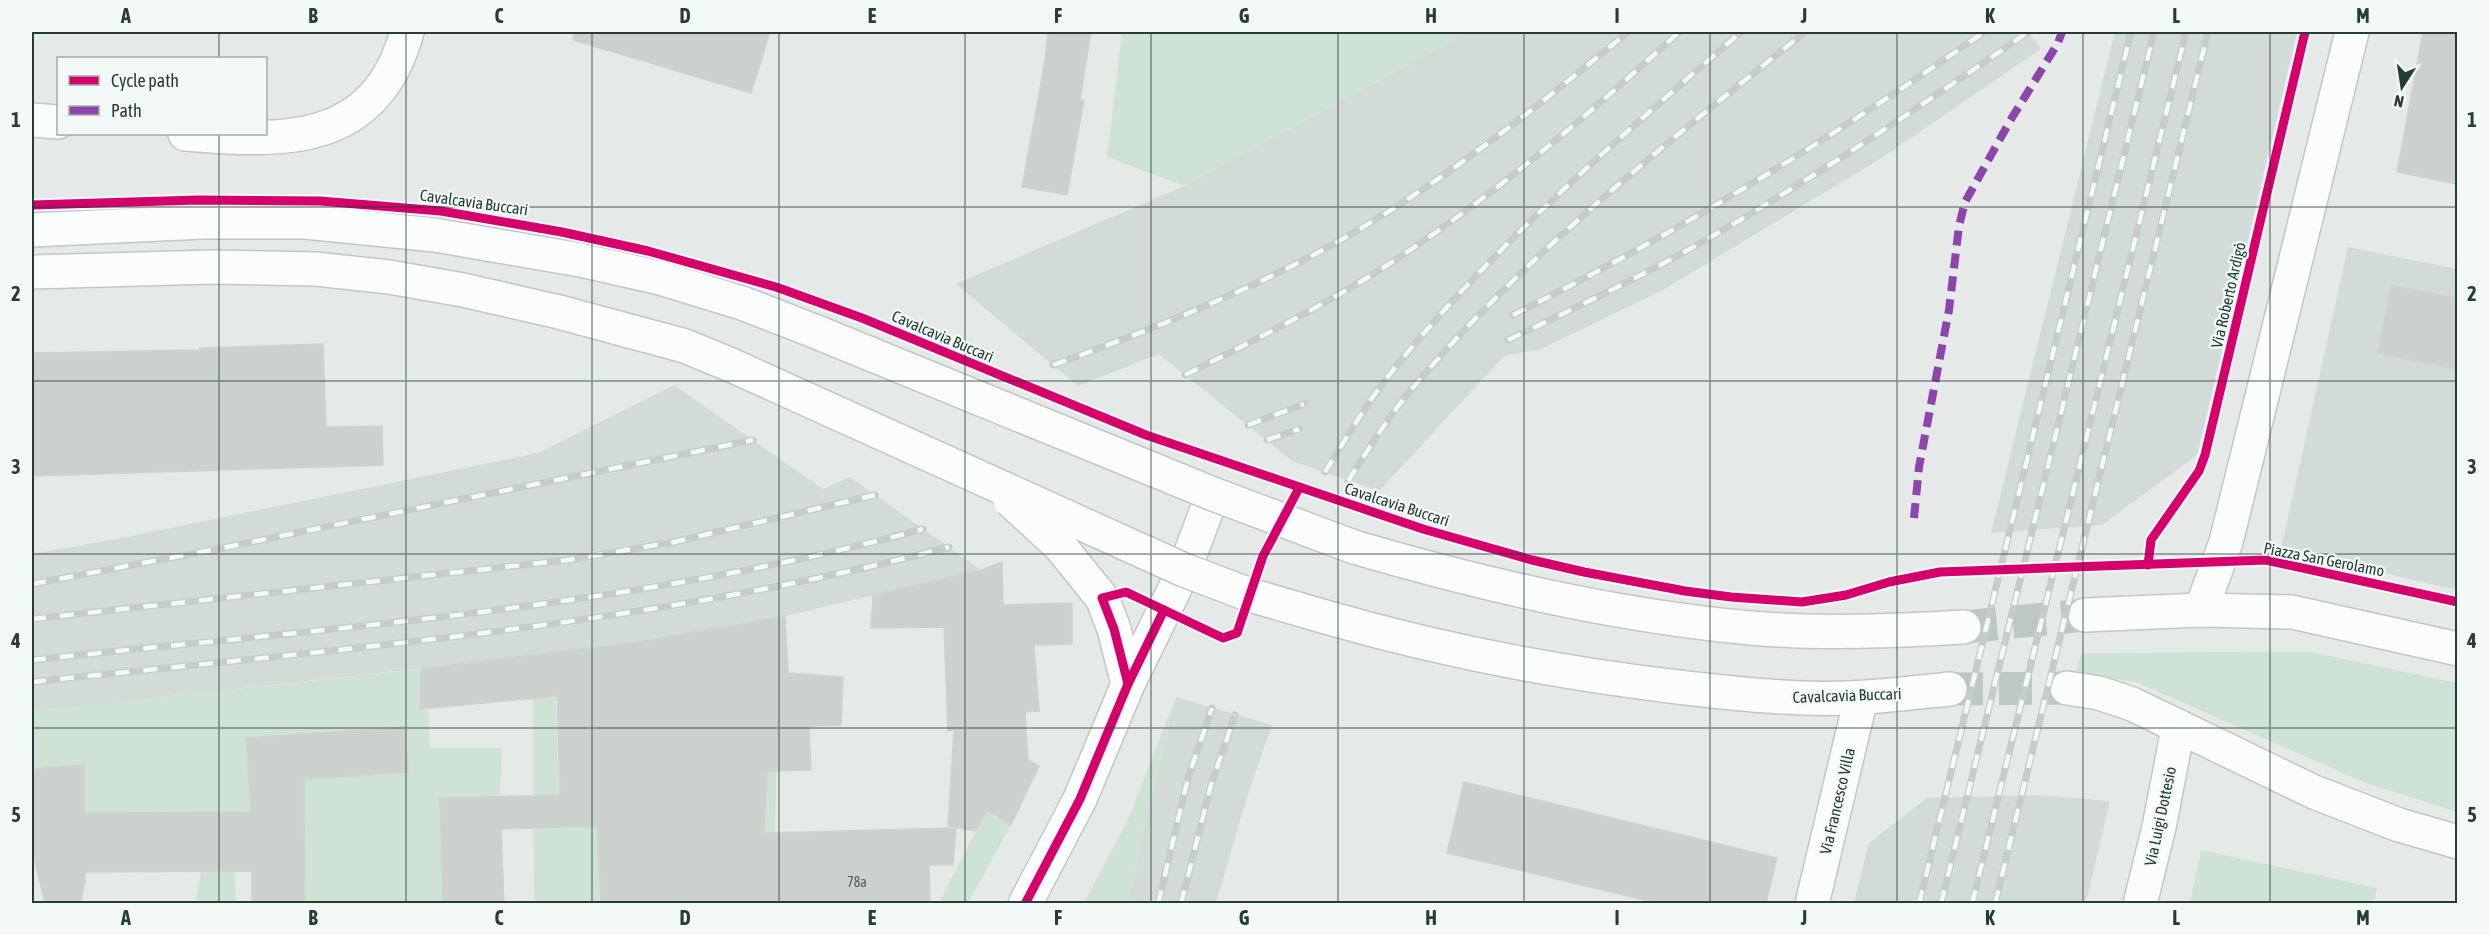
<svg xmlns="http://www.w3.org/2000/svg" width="2489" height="935" font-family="'Asap Condensed',sans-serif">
<rect width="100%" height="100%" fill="#e5eae8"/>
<g fill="#d3dbd8">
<polygon points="1464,32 2028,32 2041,49 1880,159 1663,290 1541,349 1504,356 1379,491 1292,461 1159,354 1078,386 956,284 1184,186 1450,42"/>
<polygon points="2115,32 2297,32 2197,455 2102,525 1991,533"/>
<polygon points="2348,247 2457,269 2457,590 2281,549"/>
<polygon points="674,385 823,489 850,477 981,570 785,616 632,643 461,664 32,711 32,554 112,540 538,453"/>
<polygon points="1176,697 1272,725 1247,797 1216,903 1128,904 1149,805"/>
<polygon points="2038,795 2110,801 2086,903 1854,903 1869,843 1927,798"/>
</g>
<g fill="#cee3d5">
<polygon points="1122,32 1464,32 1450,42 1184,186 1107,157"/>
<polygon points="554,652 560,827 764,819 767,771 776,771 775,850 599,858 601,903 534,903 533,699 519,699 518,657"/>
<polygon points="2311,652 2457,683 2457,812 2363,782 2136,682 2075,674 2081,653"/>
<polygon points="421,669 420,708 428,708 430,748 502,748 500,796 440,798 443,904 305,903 304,824 233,831 236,903 195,903 201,872 201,812 84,814 84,765 32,769 32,711"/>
<polygon points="1176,697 1149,805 1128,903 1084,903 1129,817"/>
<polygon points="987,810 1011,825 968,903 938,904"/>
<polygon points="2201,850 2377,888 2374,903 2190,903"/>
</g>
<g fill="#ccd1cf" stroke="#ced3d1" stroke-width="1.5">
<polygon points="574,32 770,32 751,93 573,40"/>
<polygon points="1048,32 1091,32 1080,100 1084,100 1067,195 1022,187 1045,61"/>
<polygon points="2423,32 2457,32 2457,184 2397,172"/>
<polygon points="2391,285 2457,298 2457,369 2378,353"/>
<polygon points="323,344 326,427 382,426 383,465 32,476 32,353 200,350 200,348"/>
<polygon points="1002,562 1003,605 1072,603 1072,644 1034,645 1039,711 1025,712 1028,760 1039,766 1011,825 987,810 975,831 948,826 954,730 948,731 944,627 871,628 873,595 981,570"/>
<polygon points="785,616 788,673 843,677 841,725 809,726 811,770 767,771 764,833 956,828 953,865 929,865 930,903 601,903 597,826 501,829 504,903 443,903 440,798 560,795 557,696 420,709 421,669 632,643"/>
<polygon points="405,727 408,772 304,779 305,903 252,903 252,871 86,872 81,903 45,903 32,849 32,769 84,765 84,813 251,812 246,738"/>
<polygon points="1464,782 1777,858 1766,903 1657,903 1447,853"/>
</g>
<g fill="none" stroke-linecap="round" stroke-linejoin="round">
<g stroke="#bec7c5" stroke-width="33" stroke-dasharray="33 16" stroke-linecap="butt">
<polyline points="1964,627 2085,615"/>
<polyline points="1950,689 2067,688"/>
</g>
<g stroke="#c2c7c5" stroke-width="36">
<g id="minor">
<polyline points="32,120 58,122"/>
<path d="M185 134C283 142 375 147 407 32"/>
<polyline points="32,230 203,222 305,222 435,235 580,260 660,278 742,303 819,333"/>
<polyline points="32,272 211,267 316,269 389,277 463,290 559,312 685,346 731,365"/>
<path d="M1354 547C1483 585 1616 616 1751 628 1822 634 1893 631 1964 627"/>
<polyline points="1102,598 1114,629 1128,684"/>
<polyline points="2201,610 2226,542 2352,32"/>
<polyline points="2085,615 2201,610 2292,612 2458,649"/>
<path d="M1322 616C1439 650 1558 673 1678 687 1720 692 1763 697 1805 698 1854 700 1902 694 1950 689"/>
<polyline points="2067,688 2099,693 2132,704 2314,792 2399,825 2458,842"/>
<polyline points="1025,904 1080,799 1128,684 1184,570 1213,494"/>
<polyline points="1812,904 1861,698"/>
<polyline points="2140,904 2159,827 2178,729"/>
</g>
</g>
<use href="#minor" stroke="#fbfcfc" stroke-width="33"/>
<g stroke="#c7cbca" stroke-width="7">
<g id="rail">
<path d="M1513 315C1679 232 1833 138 1984 32"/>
<path d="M1508 340C1571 310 1634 280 1695 246 1810 181 1920 107 2028 32"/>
<path d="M1053 365C1143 333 1232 298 1317 253 1430 193 1530 113 1628 32"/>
<path d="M1185 375C1245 345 1305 315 1362 281 1476 211 1581 122 1679 32"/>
<polyline points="1248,425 1304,404"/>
<polyline points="1267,440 1299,429"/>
<path d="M1325 472C1346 439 1366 404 1390 374 1492 246 1618 139 1741 32"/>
<path d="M1348 481C1369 448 1390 414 1416 384 1530 250 1669 141 1805 32"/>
<polyline points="32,584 217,549 753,440"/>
<polyline points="32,619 568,560 674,542 875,495"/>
<path d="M32 660C329 628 633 608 923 529"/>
<path d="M32 682C338 649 649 626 949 547"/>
<polyline points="1158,904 1188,778 1212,708"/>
<polyline points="1181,904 1211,785 1235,715"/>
<polyline points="1919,904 2131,32"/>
<polyline points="1941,904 2154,32"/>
<polyline points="1972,904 2186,32"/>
<polyline points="1995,904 2208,32"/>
</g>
</g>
<use href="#rail" stroke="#f3f9f6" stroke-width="4.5" stroke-dasharray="14" stroke-linecap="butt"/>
<g stroke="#c2c7c5" stroke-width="36" stroke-linecap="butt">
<g id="minor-bridge">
<polyline points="819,333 1213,494 1354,547"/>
<polyline points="731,365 1184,570 1250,595 1322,616"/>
<polyline points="1010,500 1060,546 1102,598"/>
</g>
</g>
<use href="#minor-bridge" stroke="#fbfcfc" stroke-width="33"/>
<polyline stroke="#8e44ad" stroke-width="8" stroke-dasharray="15 8" stroke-linecap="butt" points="1914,518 1919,467 1949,310 1959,226 1965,202 2010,121 2058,43 2062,32"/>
<g stroke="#f3f9f6" stroke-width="13">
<g id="cycleway">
<polyline points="32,205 198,200 320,201 441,211 562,232 648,251 776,287 862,318 1146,435 1423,529 1532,560 1584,572 1685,591 1731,597 1802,602 1846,595 1889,582 1940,572 2266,560 2458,602"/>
<polyline points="2148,565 2151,540 2199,471 2205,455 2305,32"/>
<polyline points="1128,684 1114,629 1102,598 1126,592 1223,638 1237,633 1263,556 1299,488"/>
<polyline points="1025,904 1080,799 1128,684 1164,610"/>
</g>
</g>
<use href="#cycleway" stroke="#d6006c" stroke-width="9"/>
</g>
<path fill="none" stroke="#233d37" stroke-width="1.5" stroke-opacity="0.55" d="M219 32V58M406 32V904M592 32V904M779 32V904M965 32V904M1151 32V904M1338 32V904M1524 32V904M1710 32V904M1897 32V904M2083 32V904M2270 32V904M219 134V904M32 207H2458M32 381H2458M32 554H2458M32 728H2458"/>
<g text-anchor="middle" stroke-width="4.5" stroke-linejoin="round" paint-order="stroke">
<g font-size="14" fill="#4e635e">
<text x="857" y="887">78a</text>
</g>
<g font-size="16" fill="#233d37" stroke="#f3f9f6">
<text transform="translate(474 202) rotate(8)" y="6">Cavalcavia Buccari</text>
<text transform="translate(2228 295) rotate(-77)" y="6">Via Roberto Ardigò</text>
<text transform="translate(943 336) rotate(23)" y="6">Cavalcavia Buccari</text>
<text transform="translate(1397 504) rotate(18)" y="6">Cavalcavia Buccari</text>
<text transform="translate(2324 559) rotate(11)" y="6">Piazza San Gerolamo</text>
<text transform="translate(1847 695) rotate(-2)" y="6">Cavalcavia Buccari</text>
<text transform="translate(1837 801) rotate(-77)" y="6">Via Francesco Villa</text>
<text transform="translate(2160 816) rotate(-78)" y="6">Via Luigi Dottesio</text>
</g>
</g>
<rect width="2489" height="935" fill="none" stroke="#f3f9f6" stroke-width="66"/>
<rect x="57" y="57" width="210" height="78" fill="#f3f9f6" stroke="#a0aeaa" stroke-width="1.5"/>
<rect x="69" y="76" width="30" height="9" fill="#d6006c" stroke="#a0aeaa" stroke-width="1.5"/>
<text x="111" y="87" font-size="18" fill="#233d37">Cycle path</text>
<rect x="69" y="106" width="30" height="9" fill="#8e44ad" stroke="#a0aeaa" stroke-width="1.5"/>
<text x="111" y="117" font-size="18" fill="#233d37">Path</text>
<g transform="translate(2402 87) rotate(192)" stroke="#f3f9f6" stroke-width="4.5" paint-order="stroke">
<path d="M0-4.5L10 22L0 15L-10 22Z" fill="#233d37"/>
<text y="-9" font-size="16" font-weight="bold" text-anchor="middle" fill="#233d37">N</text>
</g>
<rect x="33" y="33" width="2423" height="869" fill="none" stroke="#233d37" stroke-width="2"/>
<g font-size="20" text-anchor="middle" font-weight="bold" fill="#233d37">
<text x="126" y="23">A</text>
<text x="313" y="23">B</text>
<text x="499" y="23">C</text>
<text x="685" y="23">D</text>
<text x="872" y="23">E</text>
<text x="1058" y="23">F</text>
<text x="1244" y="23">G</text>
<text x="1431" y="23">H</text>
<text x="1617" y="23">I</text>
<text x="1804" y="23">J</text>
<text x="1990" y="23">K</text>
<text x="2176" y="23">L</text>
<text x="2363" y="23">M</text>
<text x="16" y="127">1</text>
<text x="2472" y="127">1</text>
<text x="16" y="301">2</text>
<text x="2472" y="301">2</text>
<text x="16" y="474">3</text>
<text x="2472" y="474">3</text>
<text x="16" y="648">4</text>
<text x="2472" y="648">4</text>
<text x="16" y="822">5</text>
<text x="2472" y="822">5</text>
<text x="126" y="925">A</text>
<text x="313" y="925">B</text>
<text x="499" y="925">C</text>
<text x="685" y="925">D</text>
<text x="872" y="925">E</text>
<text x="1058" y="925">F</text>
<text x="1244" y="925">G</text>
<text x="1431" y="925">H</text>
<text x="1617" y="925">I</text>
<text x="1804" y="925">J</text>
<text x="1990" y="925">K</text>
<text x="2176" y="925">L</text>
<text x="2363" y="925">M</text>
</g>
</svg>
